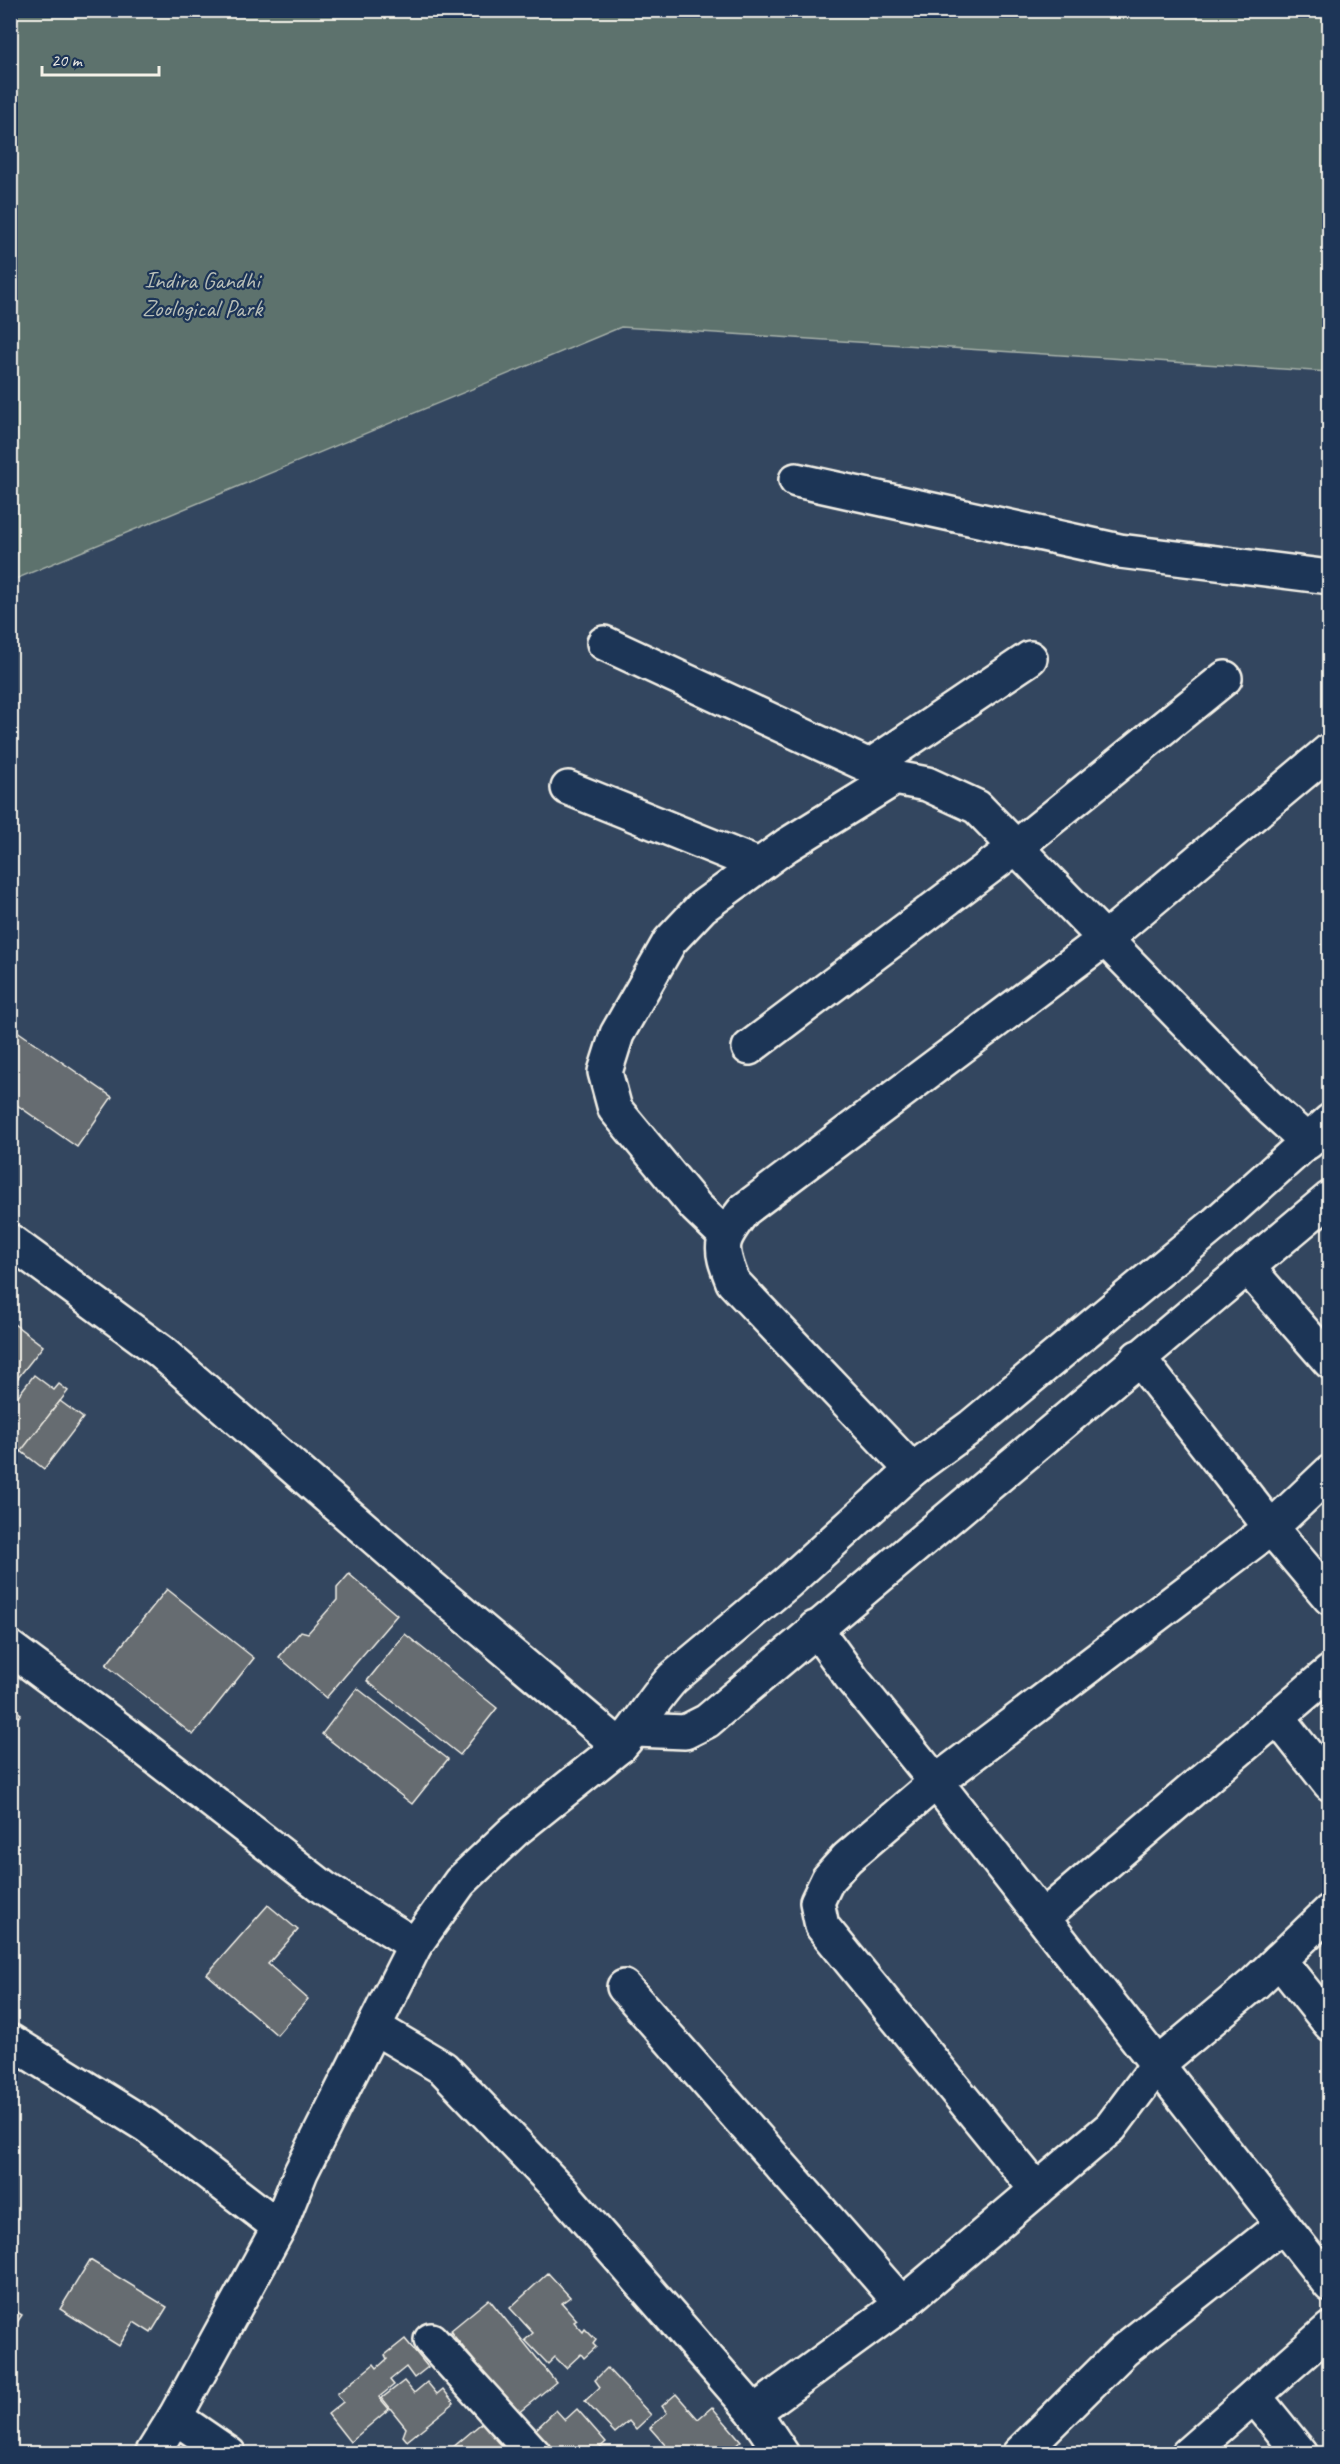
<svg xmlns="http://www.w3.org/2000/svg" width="1340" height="2464" font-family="Caveat,sans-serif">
<rect width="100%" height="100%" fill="#33465f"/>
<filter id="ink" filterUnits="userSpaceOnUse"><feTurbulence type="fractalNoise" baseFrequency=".0167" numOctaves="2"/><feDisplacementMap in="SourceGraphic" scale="12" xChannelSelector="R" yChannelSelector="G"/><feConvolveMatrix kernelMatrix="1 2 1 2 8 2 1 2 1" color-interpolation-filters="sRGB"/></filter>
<g filter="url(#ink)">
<polygon fill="#5d726d" stroke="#a8b2aa" stroke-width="1.5" points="11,10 1329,11 1329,372 621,327 11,581"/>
<g fill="#666c71" stroke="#f4f1e8" stroke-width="1.5">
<polygon points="10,1026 112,1097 77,1147 10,1100"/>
<polygon points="10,1321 43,1346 10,1388"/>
<polygon points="34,1375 54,1390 59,1384 68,1391 13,1462 10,1460 10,1406"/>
<polygon points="60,1401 83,1418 44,1469 21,1451"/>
<polygon points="349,1574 397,1615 326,1698 279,1657 301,1631 308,1633 337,1600 337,1588"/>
<polygon points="167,1589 254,1658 193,1735 106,1665"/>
<polygon points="405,1634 497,1708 460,1755 367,1681"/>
<polygon points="357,1688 448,1759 412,1804 322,1734"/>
<polygon points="10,1706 21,1714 10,1728"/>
<polygon points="268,1905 298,1930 268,1964 308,1999 277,2035 207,1974"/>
<polygon points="90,2260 167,2307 151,2333 134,2322 119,2346 60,2309"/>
<polygon points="548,2273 570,2297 562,2303 577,2320 574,2322 583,2332 585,2329 596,2340 593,2344 596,2347 584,2358 581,2354 566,2368 555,2357 548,2364 525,2340 533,2333 510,2308"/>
<polygon points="489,2299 556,2382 517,2414 450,2331"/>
<polygon points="10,2308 22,2315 10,2333"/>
<polygon points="405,2339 428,2367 414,2378 406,2367 390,2380 394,2385 379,2397 389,2409 350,2442 328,2414 343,2402 337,2394 374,2364 377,2368 387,2359 385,2355"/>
<polygon points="607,2368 651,2415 636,2429 629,2421 615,2433 585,2401 600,2387 595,2380"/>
<polygon points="404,2381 414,2393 427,2382 437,2394 443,2389 454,2403 407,2441 403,2436 406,2428 382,2398"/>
<polygon points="676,2394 698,2419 712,2407 741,2441 726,2454 673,2454 650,2428 667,2413 662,2406"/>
<polygon points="577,2409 606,2442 593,2454 551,2454 532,2433 556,2410 565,2420"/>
<polygon points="484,2421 513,2454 445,2454"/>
</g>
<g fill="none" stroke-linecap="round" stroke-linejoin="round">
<g stroke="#f4f1e8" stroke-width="38">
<g id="minor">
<polyline points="796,480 1120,551 1330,577"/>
<path d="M604 643 895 778 927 784 977 807 1105 939 744 1210C720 1241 718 1245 733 1282L912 1470"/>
<polyline points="870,766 1030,658"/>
<polyline points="568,788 759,865"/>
<polyline points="749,1048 1016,847 1225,678"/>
<polyline points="1308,1142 1267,1105 1105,939 1330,750"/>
<polyline points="725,1235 696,1207 615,1109 605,1072 617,1034 670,941 702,907 787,845 895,778"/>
<polyline points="10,1241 160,1351 430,1586 620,1746"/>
<polyline points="1247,1267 1330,1362"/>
<polyline points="1138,1357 1271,1528 1330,1472"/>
<polyline points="1330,1598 1271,1528 936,1782 1330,2285"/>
<polyline points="815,1628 853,1680 936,1782 847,1858 828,1879 817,1902 822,1926 1037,2190"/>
<polyline points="10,1648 123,1732 324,1888 415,1945"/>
<polyline points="1277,1717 1330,1784"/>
<polyline points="1043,1917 1330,1672"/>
<polyline points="1279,1960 1330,2024"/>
<polyline points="624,1987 902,2304"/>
<polyline points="374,2027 443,2068 564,2194 754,2412 782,2454"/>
<polyline points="10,2041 147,2126 279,2227"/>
<polyline points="431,2340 534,2454"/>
<polyline points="1254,2396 1301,2454"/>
<polyline points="754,2412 902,2304 1111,2127 1158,2064 1255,1983 1330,1911"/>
<polyline points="175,2417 229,2454"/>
<polyline points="1019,2454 1124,2350 1282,2225"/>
<polyline points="1188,2454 1330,2329"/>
</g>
</g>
<g stroke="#f4f1e8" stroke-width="38">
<g id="tertiary">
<polyline points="636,1730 685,1732 707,1721 1330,1198"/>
<path d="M152 2454 175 2417 279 2227 301 2172 415 1945 460 1882 514 1831 620 1746C640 1725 653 1699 673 1678L788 1582 912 1470 972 1426 1214 1225 1330 1121"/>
</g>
</g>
<use href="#minor" stroke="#1d3557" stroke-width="33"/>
<use href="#tertiary" stroke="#1d3557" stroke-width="33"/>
</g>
</g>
<g text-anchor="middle" stroke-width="4.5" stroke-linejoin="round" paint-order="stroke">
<g font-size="24" fill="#b8beb7" stroke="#1d3557">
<text x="202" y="288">Indira Gandhi<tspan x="202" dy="28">Zoological Park</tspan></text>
</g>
</g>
<rect width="1340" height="2464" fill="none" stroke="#1d3557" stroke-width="36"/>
<rect x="18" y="18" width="1304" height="2428" fill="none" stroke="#f4f1e8" stroke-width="2" filter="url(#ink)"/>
<path d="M42 66v9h117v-9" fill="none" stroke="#f4f1e8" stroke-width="3"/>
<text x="51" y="66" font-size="18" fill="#f4f1e8" stroke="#1d3557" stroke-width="4.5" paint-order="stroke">20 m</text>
</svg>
